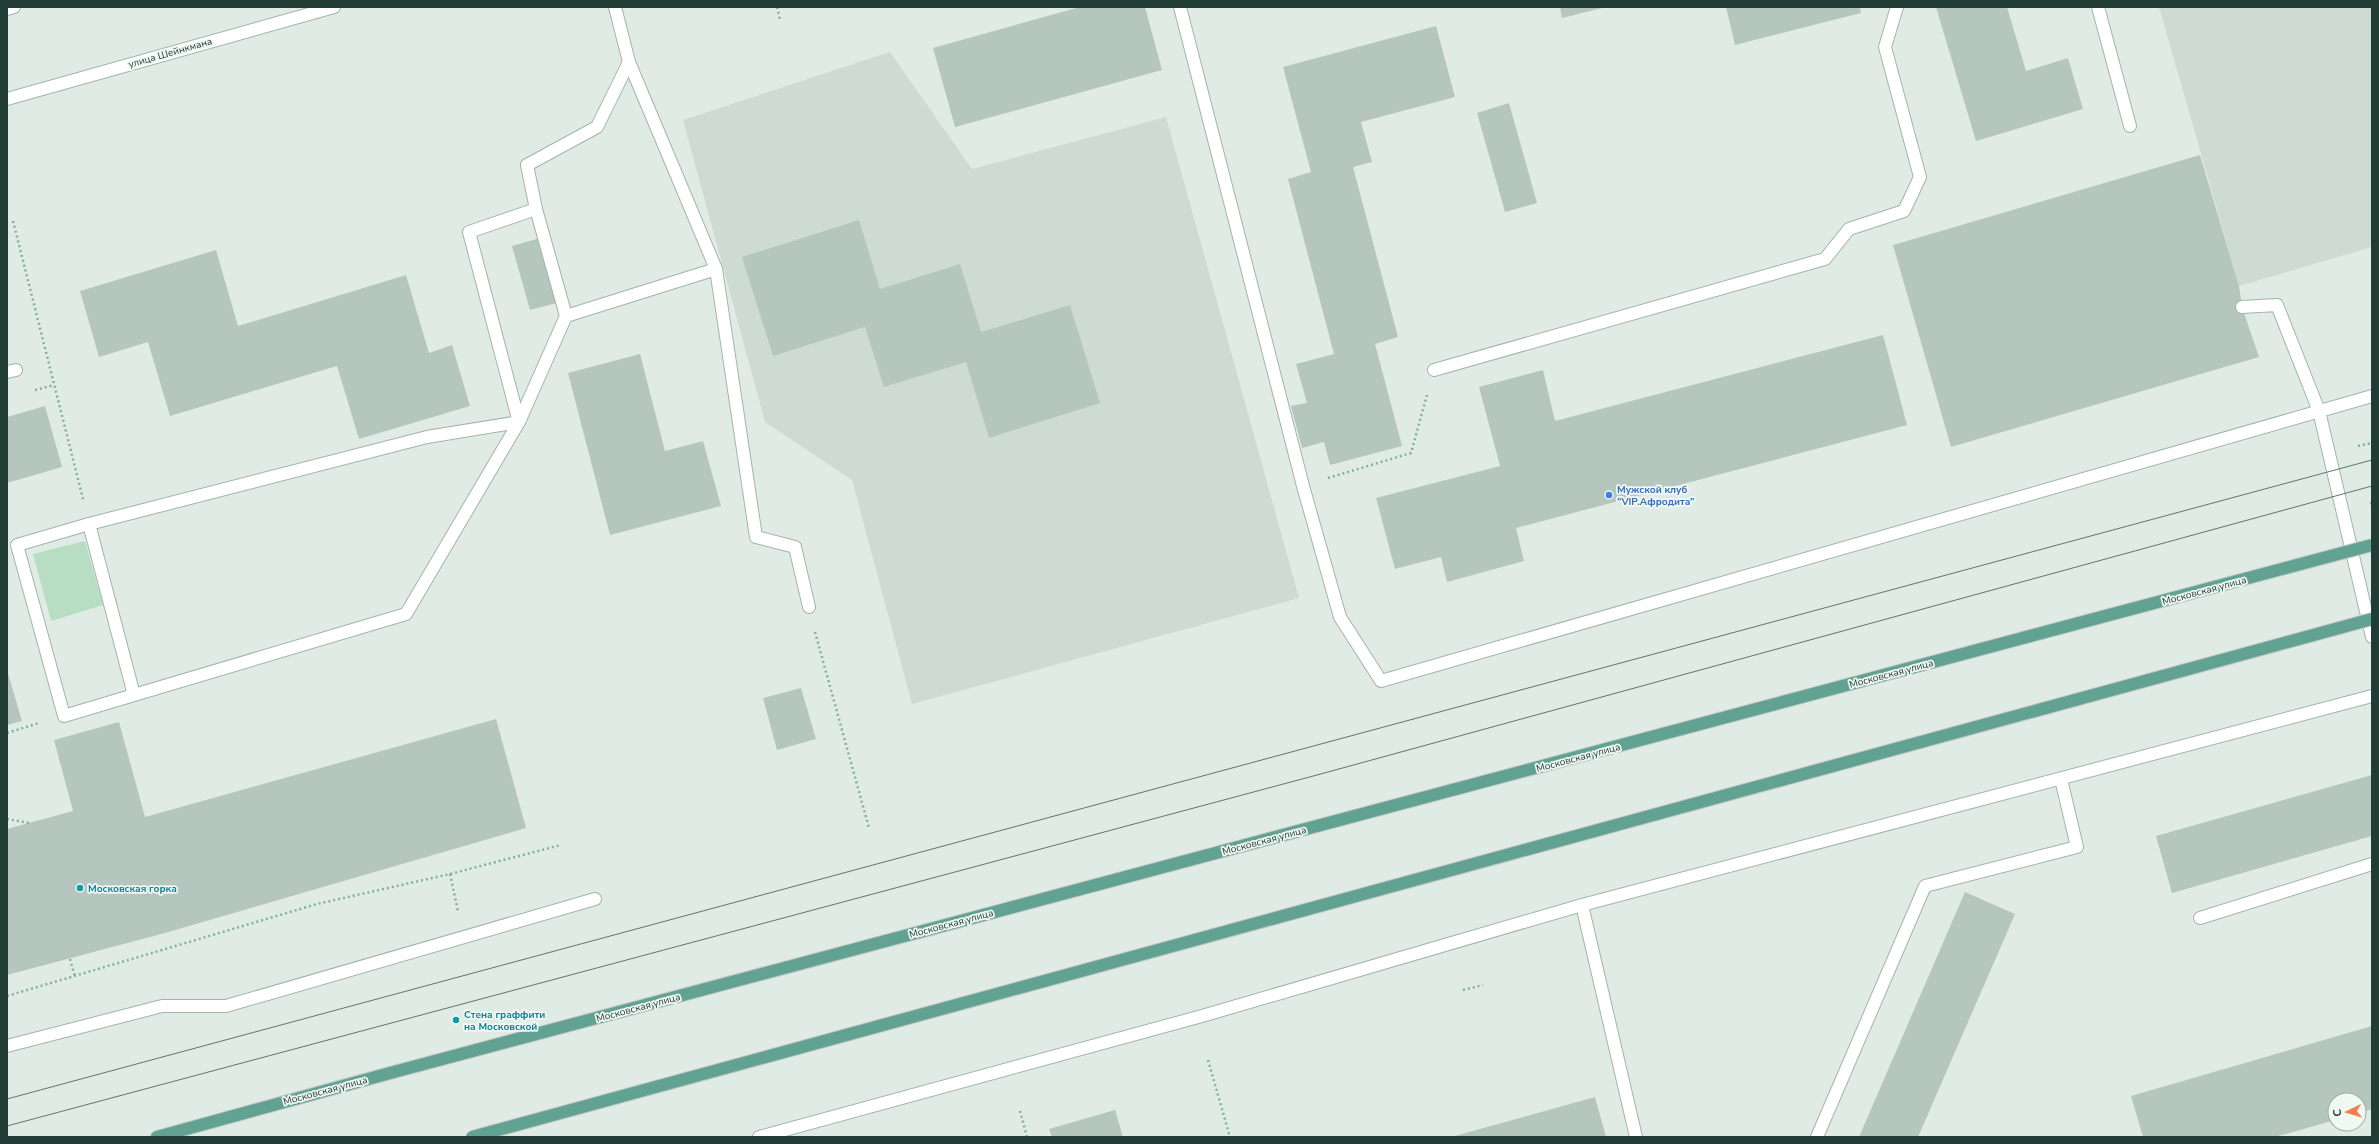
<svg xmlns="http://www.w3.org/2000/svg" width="2379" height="1144" font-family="'Nunito Sans',sans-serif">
<rect width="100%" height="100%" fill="#e0ebe6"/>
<g fill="#cedbd5">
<polygon points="2159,7 2372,7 2372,247 2239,286"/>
<polygon points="890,52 972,169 1166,117 1299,598 912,704 852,480 765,422 683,120"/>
</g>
<polygon fill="#b7ddc2" points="85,541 103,605 51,621 33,554"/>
<g fill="#b5c6bf">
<polygon points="1080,7 1145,7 1162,70 955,127 933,48"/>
<polygon points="1560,7 1602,7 1602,8 1562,18"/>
<polygon points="1726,7 1860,7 1861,13 1735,45"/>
<polygon points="1936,7 2007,7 2026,71 2068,58 2083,109 1976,141"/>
<polygon points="1436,26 1455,97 1361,122 1372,162 1353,167 1398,337 1375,344 1402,446 1330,465 1324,442 1302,448 1291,406 1307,403 1296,364 1334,354 1288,179 1311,172 1283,67"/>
<polygon points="1509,103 1537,203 1505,212 1477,113"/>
<polygon points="2200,155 2239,286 2242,307 2259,357 1951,447 1893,245"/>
<polygon points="859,220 880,289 960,264 981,332 1070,305 1100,403 989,438 966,362 884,387 865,327 773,356 742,257"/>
<polygon points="540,238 557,303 530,310 512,246"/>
<polygon points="216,250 238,326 406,275 429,353 452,345 470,406 359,439 337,366 170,416 148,342 99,357 80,291"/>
<polygon points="1883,335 1907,425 1516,528 1524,561 1447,582 1441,557 1395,569 1376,498 1500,466 1479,387 1543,370 1555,421"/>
<polygon points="640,354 665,451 703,441 721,506 610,535 568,373"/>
<polygon points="45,406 62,467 7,483 7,417"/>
<polygon points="7,670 22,721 7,725"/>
<polygon points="801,688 816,739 777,750 763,698"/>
<polygon points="496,719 526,828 165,933 7,975 7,829 73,811 54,740 119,722 145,817"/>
<polygon points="2372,775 2372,836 2172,893 2156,836"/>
<polygon points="1965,892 2015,914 1918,1137 1859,1137"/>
<polygon points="2372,1026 2372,1109 2359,1113 2359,1100 2335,1100 2335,1120 2275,1137 2143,1137 2131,1096"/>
<polygon points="1595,1097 1606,1137 1451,1137"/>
<polygon points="1115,1110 1123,1137 1052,1137 1049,1129"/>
</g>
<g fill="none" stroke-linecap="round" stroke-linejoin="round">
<g stroke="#a3b3ad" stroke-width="14">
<g id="minor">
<polyline points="615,7 629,62 716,269 756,537 795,547 809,607"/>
<polyline points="1180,7 1303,486 1340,617 1381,681 2372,396"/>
<polyline points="2098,7 2130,126"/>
<polyline points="7,9 14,7"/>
<polyline points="7,99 334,7"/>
<polyline points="536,209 469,232 519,422 566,316 716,269"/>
<polyline points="2242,307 2277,305 2319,411 2372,637"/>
<polyline points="566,316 536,209 527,165 597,127 629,62"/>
<polyline points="1434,370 1825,259 1849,229 1904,211 1920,177 1885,47 1897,7"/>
<polyline points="7,372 16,370"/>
<polyline points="89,524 427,437 519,422 406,614 134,695"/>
<polygon points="89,524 134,695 64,716 17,545"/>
<polyline points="1582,905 1636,1137"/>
<polyline points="2200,918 2372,864"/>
<polyline points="7,1046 162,1006 226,1006 595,899"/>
<polyline points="759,1137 1202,1016 1582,905 2372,696"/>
<polyline points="1817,1137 1925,886 2077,847 2061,779"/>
</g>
</g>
<g stroke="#c1c8c6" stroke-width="14">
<polyline id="major" points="157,1137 390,1073"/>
</g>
<g stroke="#7fb0a1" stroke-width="2.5" stroke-dasharray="2 3" stroke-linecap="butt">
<polyline points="777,7 780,20"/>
<polyline points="13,221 83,499"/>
<polyline points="35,390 54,385"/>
<polyline points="2358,446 2372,443"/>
<polyline points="1328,478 1411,453 1427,395"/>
<polyline points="2370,503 2372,503"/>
<polyline points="815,632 869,828"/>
<polyline points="7,733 39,723"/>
<polyline points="7,819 30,823"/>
<polyline points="450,874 458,911"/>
<polyline points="70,959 75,977"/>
<polyline points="1463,990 1483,985"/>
<polyline points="7,996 317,904 450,874 561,845"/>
<polyline points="1208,1060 1230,1137"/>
<polyline points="1020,1111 1027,1137"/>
</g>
<use href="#minor" stroke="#fff" stroke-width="12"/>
<use href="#major" stroke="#62a293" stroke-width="12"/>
<g stroke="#5a7870" stroke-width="1">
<polyline points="7,1099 2372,460"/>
<polyline points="7,1126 1317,775 2372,486"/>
</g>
<g stroke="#c1c8c6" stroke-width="14" stroke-linecap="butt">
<g id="major-bridge">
<polyline points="390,1073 2372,545"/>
<polyline points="472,1137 2372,619"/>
</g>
</g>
<use href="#major-bridge" stroke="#62a293" stroke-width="12"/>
</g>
<circle fill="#3f7fe0" stroke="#f0f8f4" stroke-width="1.5" cx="1609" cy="495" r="4"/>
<g fill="#0f9aa8" stroke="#f0f8f4" stroke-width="1.5">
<circle cx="80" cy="888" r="4"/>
<circle cx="456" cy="1020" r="4"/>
</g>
<g text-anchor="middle" stroke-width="3.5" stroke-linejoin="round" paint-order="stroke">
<g font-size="10" fill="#203c35" stroke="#f0f8f4">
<text transform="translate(170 52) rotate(-16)" y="4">улица Шейнкмана</text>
<text transform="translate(2204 590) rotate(-15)" y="4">Московская улица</text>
<text transform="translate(1891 673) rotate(-15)" y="4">Московская улица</text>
<text transform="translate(1578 757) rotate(-15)" y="4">Московская улица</text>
<text transform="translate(1264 840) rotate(-15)" y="4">Московская улица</text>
<text transform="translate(951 923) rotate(-15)" y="4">Московская улица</text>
<text transform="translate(638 1007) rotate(-15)" y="4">Московская улица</text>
<text transform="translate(325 1090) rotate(-15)" y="4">Московская улица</text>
</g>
<g font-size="10" font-weight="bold" fill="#366cbe" stroke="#f0f8f4" text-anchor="start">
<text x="1617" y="493">Мужской клуб<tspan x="1617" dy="12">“VIP.Афродита”</tspan></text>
</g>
<g font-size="10" font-weight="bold" fill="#0d838f" stroke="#f0f8f4" text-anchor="start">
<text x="88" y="892">Московская горка</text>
<text x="464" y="1018">Стена граффити<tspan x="464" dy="12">на Московской</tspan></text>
</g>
</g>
<rect width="2379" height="1144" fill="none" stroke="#203c35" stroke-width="16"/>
<g transform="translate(2347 1112) rotate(265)"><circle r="19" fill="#f0f8f4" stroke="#9dada8"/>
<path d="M0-3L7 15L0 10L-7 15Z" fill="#f77d52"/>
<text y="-6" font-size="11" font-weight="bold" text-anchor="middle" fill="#203c35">С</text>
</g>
</svg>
